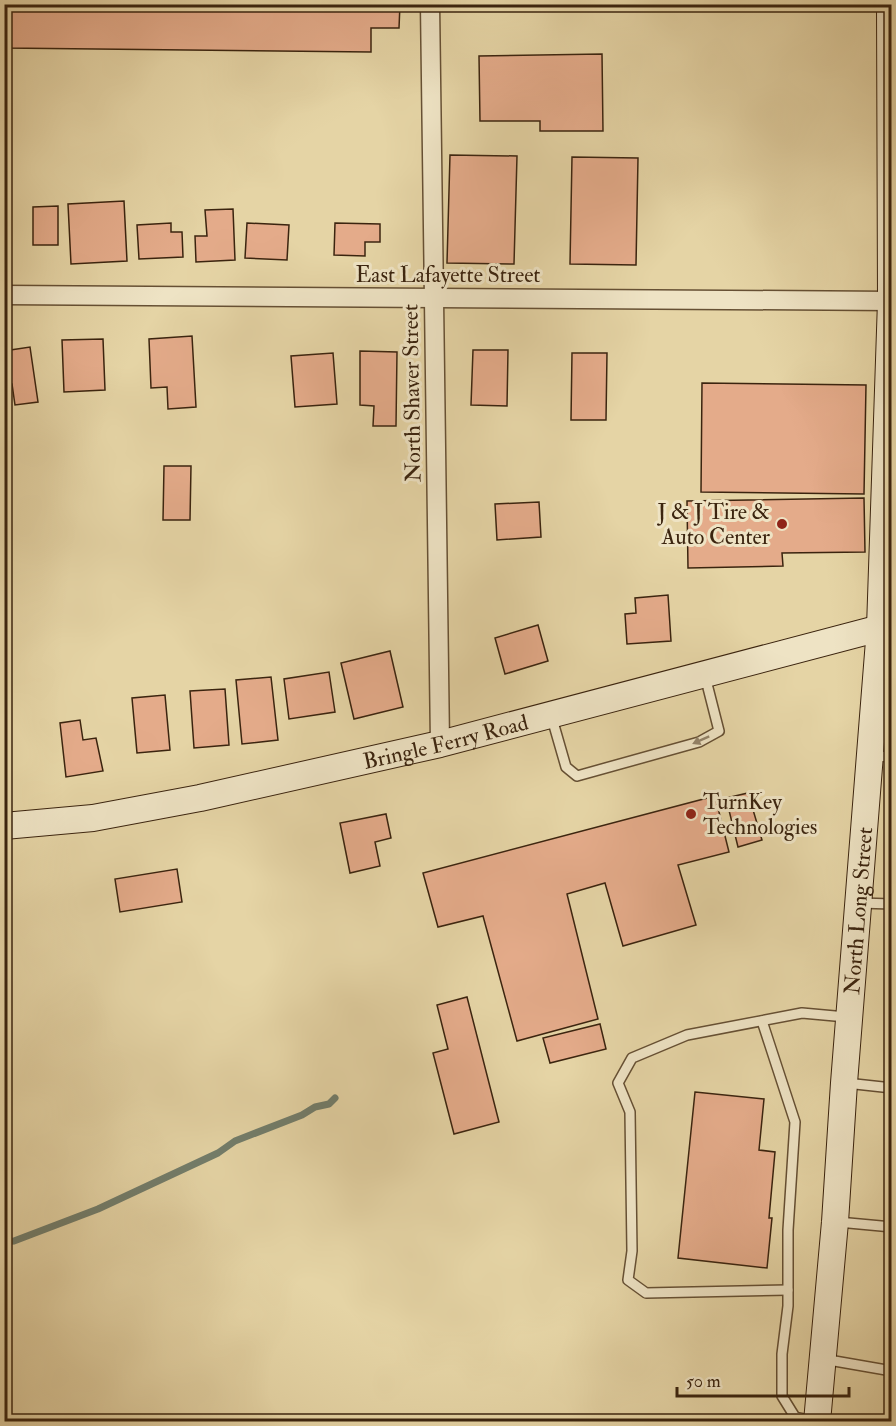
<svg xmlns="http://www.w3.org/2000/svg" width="896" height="1426" font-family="'IM FELL Double Pica',serif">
<rect width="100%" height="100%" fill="#e5d4a5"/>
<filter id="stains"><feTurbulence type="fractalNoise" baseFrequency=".00333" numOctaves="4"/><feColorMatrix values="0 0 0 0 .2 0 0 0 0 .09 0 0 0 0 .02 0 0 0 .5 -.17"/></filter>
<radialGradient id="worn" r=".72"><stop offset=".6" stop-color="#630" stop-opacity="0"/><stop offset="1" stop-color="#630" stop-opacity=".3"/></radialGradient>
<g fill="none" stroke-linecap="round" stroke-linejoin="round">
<polyline stroke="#727d6b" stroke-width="7" points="4,1242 14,1241 98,1209 218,1153 235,1141 302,1115 315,1107 329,1104 335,1098"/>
</g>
<g fill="#e4ab8a" stroke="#3b240f" stroke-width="1.5">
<polygon points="4,4 400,4 399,28 371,28 371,52 4,48"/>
<polygon points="602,54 603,131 540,131 540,121 480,121 479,56"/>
<polygon points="450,155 517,156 514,264 447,263"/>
<polygon points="572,157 638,158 636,265 570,264"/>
<polygon points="124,201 127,261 71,264 68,204"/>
<polygon points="58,206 58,245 33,245 33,207"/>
<polygon points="233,209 235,260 196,262 195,236 207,236 205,210"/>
<polygon points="171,223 171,232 182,232 183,257 139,259 137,225"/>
<polygon points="247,223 289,225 287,260 245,258"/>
<polygon points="335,223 380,224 380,242 365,242 365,256 334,255"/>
<polygon points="192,336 196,407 168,409 167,387 151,388 149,339"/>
<polygon points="103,339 105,390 64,392 62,340"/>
<polygon points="30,347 38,402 15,405 12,384 4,385 4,351"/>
<polygon points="473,350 508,350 507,406 471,405"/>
<polygon points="360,351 397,352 396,426 373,426 374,406 360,405"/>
<polygon points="333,353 337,404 295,407 291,356"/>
<polygon points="572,353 607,353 606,420 571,420"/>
<polygon points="702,383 866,385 864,494 701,492"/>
<polygon points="164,466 191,466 190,520 163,520"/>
<polygon points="864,498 865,552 782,553 783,566 688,568 687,501"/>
<polygon points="539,502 541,537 497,540 495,504"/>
<polygon points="668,595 671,641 627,644 625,614 636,613 635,598"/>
<polygon points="538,625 548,661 505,674 495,638"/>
<polygon points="390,651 403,707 354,719 341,663"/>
<polygon points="329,672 335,712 289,719 284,679"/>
<polygon points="271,677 278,740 242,744 236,680"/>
<polygon points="225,689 229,745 194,748 190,691"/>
<polygon points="165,695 170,750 137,753 132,698"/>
<polygon points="80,720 83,740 96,738 103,771 66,777 60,723"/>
<polygon points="748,793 762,840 738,847 726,798"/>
<polygon points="715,796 729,852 678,865 696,925 623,946 605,883 567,894 598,1019 517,1041 483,916 438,927 423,873"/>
<polygon points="386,814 391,838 375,842 380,866 350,873 340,823"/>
<polygon points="177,869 182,902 120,912 115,879"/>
<polygon points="467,997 499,1122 454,1134 433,1053 448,1049 437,1005"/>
<polygon points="600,1024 606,1049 550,1063 543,1038"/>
<polygon points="695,1092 764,1099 759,1150 775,1152 769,1218 772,1218 767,1268 678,1258"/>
</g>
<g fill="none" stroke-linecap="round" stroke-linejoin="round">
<g stroke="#665034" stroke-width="12">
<g id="lane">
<polyline points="551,715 566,767 577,776 699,742 719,731 705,676"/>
<polyline points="873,757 892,756"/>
<polyline points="860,903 892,904"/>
<polyline points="762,1021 795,1122 788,1230 788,1306 782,1354 782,1396 795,1417 814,1421"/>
<polyline points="846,1083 892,1088"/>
<polyline points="838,1222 892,1227"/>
<polyline points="788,1290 646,1293 628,1280 632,1251 630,1112 618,1083 632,1058 687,1035 802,1013 846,1017"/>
<polyline points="823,1359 892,1371"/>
</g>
</g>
<g stroke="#665034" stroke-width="21">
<g id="street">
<polyline points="430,4 440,744"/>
<polyline points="4,295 892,301"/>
</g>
</g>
<g stroke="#3b240f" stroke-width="28">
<g id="secondary">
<path id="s1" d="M4 826 93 818 200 798 440 744 880 628"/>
<path id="s2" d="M817 1422 835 1222 844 1083 880 628 891 301 890 4"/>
</g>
</g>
<use href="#lane" stroke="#eee3c4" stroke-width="9"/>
<use href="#street" stroke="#eee3c4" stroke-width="18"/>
<use href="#secondary" stroke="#eee3c4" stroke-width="26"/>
</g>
<defs><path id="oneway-solid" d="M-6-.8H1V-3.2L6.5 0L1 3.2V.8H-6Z" transform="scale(1.5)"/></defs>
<use fill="#94846a" href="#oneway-solid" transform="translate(701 740) rotate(156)"/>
<g fill="#8f2418" stroke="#eee3c4" stroke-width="2">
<circle cx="782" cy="524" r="6"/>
<circle cx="691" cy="814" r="6"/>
</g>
<g text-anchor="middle" stroke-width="6" stroke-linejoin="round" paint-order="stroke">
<g font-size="22" fill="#3b240f" stroke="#eee3c4">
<text x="448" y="282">East Lafayette Street</text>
<text transform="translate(411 393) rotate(-91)" y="8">North Shaver Street</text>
<text dy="8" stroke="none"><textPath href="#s1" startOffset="450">Bringle Ferry Road</textPath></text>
<text dy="8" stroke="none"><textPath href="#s2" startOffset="513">North Long Street</textPath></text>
</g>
<g font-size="22" fill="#3b240f" stroke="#eee3c4" text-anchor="end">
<text x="770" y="519">J &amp; J Tire &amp;<tspan x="770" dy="25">Auto Center</tspan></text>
<text x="703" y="809" text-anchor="start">TurnKey<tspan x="703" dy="25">Technologies</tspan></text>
</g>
</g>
<rect width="896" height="1426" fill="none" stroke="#e5d4a5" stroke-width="24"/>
<rect x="6" y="6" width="884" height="1414" fill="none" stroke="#3b240f" stroke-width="3"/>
<rect x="12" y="12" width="872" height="1402" fill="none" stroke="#3b240f" stroke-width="1.5"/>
<path d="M677 1387v9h172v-9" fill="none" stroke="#3b240f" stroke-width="3"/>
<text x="686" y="1387" font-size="18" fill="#3b240f" stroke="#eee3c4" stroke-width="4.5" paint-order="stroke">50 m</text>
<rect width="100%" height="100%" filter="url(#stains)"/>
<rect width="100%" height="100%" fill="url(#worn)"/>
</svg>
